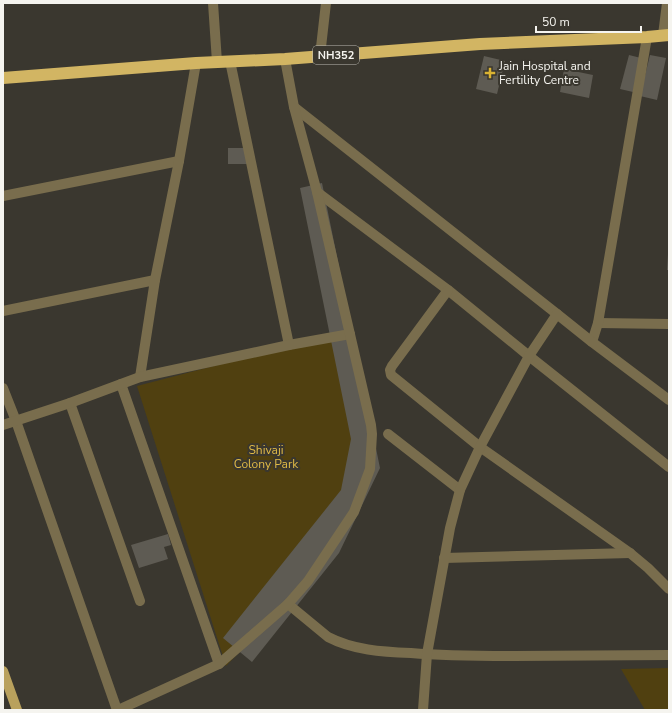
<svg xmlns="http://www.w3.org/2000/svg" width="672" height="713" font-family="'Nunito Sans',sans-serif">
<rect width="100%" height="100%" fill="#3a372f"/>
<g fill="#504010">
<polygon points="350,334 372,434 292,597 226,666 137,386 295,345"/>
<polygon points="669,668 669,710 645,710 621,669"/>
</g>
<g fill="#5e5b53">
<polygon points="629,55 641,58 633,92 620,89"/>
<polygon points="650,55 666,58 657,100 640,96"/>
<polygon points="484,56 505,61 497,94 476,89"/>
<polygon points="564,69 593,75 589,98 560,92"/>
<rect x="228" y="148" width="19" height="16"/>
<polygon points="322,183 380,468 339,553 252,662 223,638 341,490 351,439 300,188"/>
<polygon points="668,254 669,254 669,270 667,270"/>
<polygon points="168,534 171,545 164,547 168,559 139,568 131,545"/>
</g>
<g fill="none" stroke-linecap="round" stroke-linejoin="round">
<g stroke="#796d4d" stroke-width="10">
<polyline points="213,3 217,62"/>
<polyline points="663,35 667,3"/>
<polyline points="320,56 326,3"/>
<polyline points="230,61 289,345"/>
<polyline points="294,107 557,314"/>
<polyline points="317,192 448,290 529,356 669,467"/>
<polyline points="3,196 179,161"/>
<polyline points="448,290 392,366 390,370 391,375 480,447 630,553 648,568 669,589"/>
<polyline points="3,311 155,280"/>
<polyline points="598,323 669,324"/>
<polyline points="592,342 598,323 647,37"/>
<polyline points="140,377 155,280 179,161 196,63"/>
<polyline points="121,384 219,664"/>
<polyline points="3,388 16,421 117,710"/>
<polyline points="70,403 140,601"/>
<polyline points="3,425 70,403 140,377 289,345 350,334"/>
<polyline points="388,434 460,490"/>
<polyline points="444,558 630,553"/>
<path d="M288 604 328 637C353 650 382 652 411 653 445 656 479 656 514 656 566 656 617 655 669 655"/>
<polyline points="118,710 219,664 288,604 308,581 354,512 370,469 372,434 371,425 317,192 294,107 285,59"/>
<polyline points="423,710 427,654 450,528 460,490 480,447 529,356 557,314 592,342 669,400"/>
</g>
<polyline stroke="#b9a15d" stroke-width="10" points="3,671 17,710"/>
<polyline stroke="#d2b563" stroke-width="12" points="3,78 196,63 285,59 480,44 647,37 669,35"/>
</g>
<path fill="#dab333" stroke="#3a372f" stroke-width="1.5" d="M488 67h4v4h4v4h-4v4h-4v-4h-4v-4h4z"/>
<g text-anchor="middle" stroke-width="4" stroke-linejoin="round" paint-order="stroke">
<rect fill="#3a372f" stroke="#bdbbb5" stroke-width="1" x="313" y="46" width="46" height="18" rx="3"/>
<g font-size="11" font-weight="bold" fill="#f5f4ef">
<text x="336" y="59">NH352</text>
</g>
<g font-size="12" fill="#f5f4ef" stroke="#3a372f" text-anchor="start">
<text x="499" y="70">Jain Hospital and<tspan x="499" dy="14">Fertility Centre</tspan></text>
</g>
<g font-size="12" fill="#e0ba46" stroke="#3a372f">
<text x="266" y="454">Shivaji<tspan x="266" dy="14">Colony Park</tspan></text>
</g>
</g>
<rect width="672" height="713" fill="none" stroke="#f5f4ef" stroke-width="8"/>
<path d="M536 26v6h105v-6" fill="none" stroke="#f5f4ef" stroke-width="2"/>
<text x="542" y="26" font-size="12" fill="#f5f4ef" stroke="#3a372f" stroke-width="3" paint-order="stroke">50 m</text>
</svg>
